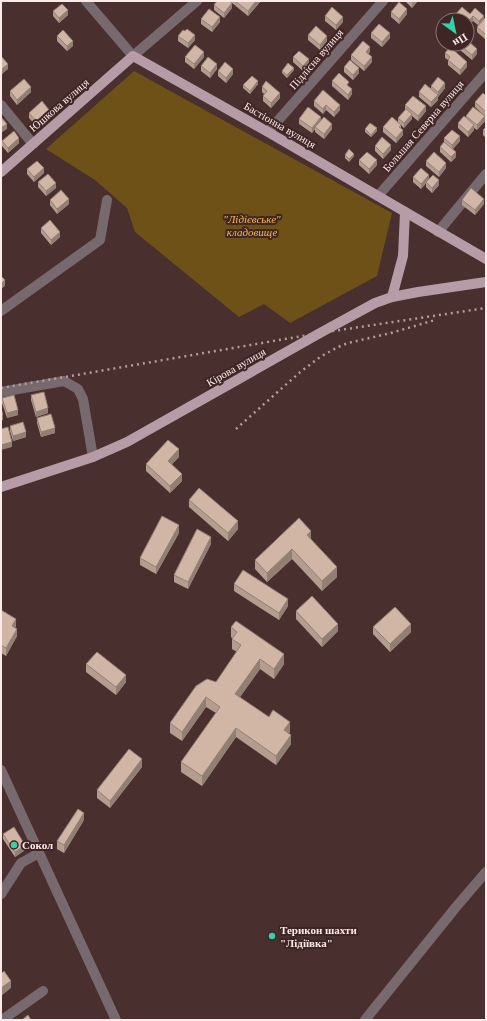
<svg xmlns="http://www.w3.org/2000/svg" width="487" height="1021" font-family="Georgia,serif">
<rect width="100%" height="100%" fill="#492f2e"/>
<polygon fill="#6d5117" points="134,71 392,213 377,276 290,323 264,304 239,317 135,232 127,208 95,180 46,149"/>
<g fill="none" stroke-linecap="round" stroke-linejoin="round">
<g stroke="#776a6f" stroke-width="10">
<polyline points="86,1 133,56 197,1"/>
<polyline points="1,105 33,144"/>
<polyline points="268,132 383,1"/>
<polyline points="378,196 486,72"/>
<polyline points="438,232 486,174"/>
<polyline points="1,311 100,240 107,200"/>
<polyline points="1,392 64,381 78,389 83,399 93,457"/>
<polyline points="1,770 116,1020"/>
<polyline points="1,894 21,863 39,853"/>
<polyline points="2,1020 43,991"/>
<polyline points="365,1020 456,907 486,872"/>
</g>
<g stroke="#b69ca6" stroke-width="10">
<polyline points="1,172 133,56 268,132 486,259"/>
<polyline points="392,297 403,256 405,212"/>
<polyline points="1,487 93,457 127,442 320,333 375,303 392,297 418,292 486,282"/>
</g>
<g stroke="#b29d9c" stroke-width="2.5" stroke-dasharray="2 4" stroke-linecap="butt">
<polyline points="1,388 320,333 486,308"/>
<polyline points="236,429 299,373 320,357 338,347 348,343 391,333 435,320"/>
</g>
</g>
<g fill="#b49d8f">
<polygon points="217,1 260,1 260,2 248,16 232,3 232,8 224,18 214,10 214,5"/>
<polygon points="405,1 417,1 417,2 412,8"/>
<polygon points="53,11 68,15 59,23 53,16"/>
<polygon points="391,12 407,14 399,24 391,17"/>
<polygon points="470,14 484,19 486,19 486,40 477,32 477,27 478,25 473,21 467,28 467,20 454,20 454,16"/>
<polygon points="325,16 343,22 336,30 325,21"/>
<polygon points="201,19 220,22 212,32 201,24"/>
<polygon points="185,31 195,40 188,48 178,41 178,36"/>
<polygon points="371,33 390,38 382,47 371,38"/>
<polygon points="308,35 327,41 320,50 308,40"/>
<polygon points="57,36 73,46 67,51 57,41"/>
<polygon points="460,45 477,54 472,60 460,50"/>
<polygon points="370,52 368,54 372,62 364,71 351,60 351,55"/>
<polygon points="445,53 467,67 460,75 448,65 448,60 445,58"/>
<polygon points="185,57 204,57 194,69 185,62"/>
<polygon points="293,57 309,64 303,71 293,62"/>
<polygon points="201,66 217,69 210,78 201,71"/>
<polygon points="344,67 359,73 353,80 344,72"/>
<polygon points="294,70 287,78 282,73 282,71"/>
<polygon points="218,71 233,74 226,83 218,76"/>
<polygon points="332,81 349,87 352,94 348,100 332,86"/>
<polygon points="258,84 250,94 243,88 243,85"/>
<polygon points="431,86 445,88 438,97 438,100 431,107 419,97 419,92 431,88"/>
<polygon points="262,87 280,98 271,108 263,101 263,96 264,94 262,92"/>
<polygon points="323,90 340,110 334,117 326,110 323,114 314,106 314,101"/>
<polygon points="10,91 31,92 17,105 10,96"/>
<polygon points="486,96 486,117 475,107 475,102"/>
<polygon points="405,105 426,111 418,121 412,116 412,119 404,128 401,125 401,129 403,135 396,143 383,132 383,127 398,123 398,118 405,110"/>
<polygon points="29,113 49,115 36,126 29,118"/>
<polygon points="466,116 485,121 477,130 474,128 474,130 468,137 458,128 458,123 466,117"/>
<polygon points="299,119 321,120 332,129 324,139 315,132 315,129 312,133 299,124"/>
<polygon points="486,127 486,138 483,135 483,130"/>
<polygon points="365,129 377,131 371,137 365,132"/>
<polygon points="444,138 460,141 453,149 456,157 451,162 440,152 440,147 444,142"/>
<polygon points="2,141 19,143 8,153 2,146"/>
<polygon points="375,146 391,150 383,159 375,151"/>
<polygon points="345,155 354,156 349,162 345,158"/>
<polygon points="359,160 377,165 369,174 359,165"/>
<polygon points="426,161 446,168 439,177 426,166"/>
<polygon points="27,169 44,173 34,182 27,174"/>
<polygon points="413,177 429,179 439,185 432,193 426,187 426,183 421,189 413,182"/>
<polygon points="38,182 56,188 46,196 38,187"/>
<polygon points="50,200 69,204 57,214 50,205"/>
<polygon points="462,200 484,204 475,215 462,205"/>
<polygon points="41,228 60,237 51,245 41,233"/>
<polygon points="31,395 48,413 36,417 31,400"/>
<polygon points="2,398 18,415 7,418 2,403"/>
<polygon points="37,418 55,433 41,437 37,423"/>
<polygon points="10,426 26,437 13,441 10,431"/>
<polygon points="179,457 172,464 182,481 170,493 146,471 146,464"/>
<polygon points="189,500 238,529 228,541 189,507"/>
<polygon points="179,533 156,574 140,565 140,558"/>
<polygon points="311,540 337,577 322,591 292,559 267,582 255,569 255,560"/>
<polygon points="211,544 188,589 174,582 174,575"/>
<polygon points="234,584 288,606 279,620 234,591"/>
<polygon points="1,610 16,626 15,628 17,636 6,656 1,653"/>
<polygon points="296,611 338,631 322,647 296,619"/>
<polygon points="231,627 284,664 274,679 260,669 240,697 290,732 289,733 291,744 276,765 236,737 202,786 181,772 181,762 216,713 206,707 182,741 170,733 170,723 216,682 237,652 232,649 232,638 231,637"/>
<polygon points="373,627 411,632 390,652 373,634"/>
<polygon points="86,664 126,682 116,695 86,672"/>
<polygon points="142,767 110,808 97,798 97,790"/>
<polygon points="84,820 64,853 57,849 57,841"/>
<polygon points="3,834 25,850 15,857 3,839"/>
</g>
<g fill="#927f74">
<polygon points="256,1 260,1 260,2 248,16 248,11"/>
<polygon points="414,1 417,1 417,2 412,8 412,3"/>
<polygon points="232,3 232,8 224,18 224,13"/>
<polygon points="407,9 407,14 399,24 399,19"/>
<polygon points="68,10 68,15 59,23 59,18"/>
<polygon points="473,16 473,21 467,28 467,23"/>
<polygon points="484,16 484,21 479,26 479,21"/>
<polygon points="220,17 220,22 212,32 212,27"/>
<polygon points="343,17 343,22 336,30 336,25"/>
<polygon points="390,33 390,38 382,47 382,42"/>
<polygon points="195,35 195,40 188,48 188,43"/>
<polygon points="327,36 327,41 320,50 320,45"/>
<polygon points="73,41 73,46 67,51 67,46"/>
<polygon points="370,47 370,52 366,57 366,52"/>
<polygon points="477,49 477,54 472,60 472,55"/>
<polygon points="204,52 204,57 194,69 194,64"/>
<polygon points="372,57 372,62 364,71 364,66"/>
<polygon points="309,59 309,64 303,71 303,66"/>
<polygon points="467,62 467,67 460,75 460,70"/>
<polygon points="8,64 8,69 1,75 1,70"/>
<polygon points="217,64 217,69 210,78 210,73"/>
<polygon points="294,68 294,70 287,78 287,75"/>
<polygon points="359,68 359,73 353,80 353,75"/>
<polygon points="233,69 233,74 226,83 226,78"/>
<polygon points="258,81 258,84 250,94 250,91"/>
<polygon points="445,83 445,88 438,97 438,92"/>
<polygon points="31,87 31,92 17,105 17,100"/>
<polygon points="352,89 352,94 348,100 348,95"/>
<polygon points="280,93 280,98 271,108 271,103"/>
<polygon points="438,95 438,100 431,107 431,102"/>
<polygon points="326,105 326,110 323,114 323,109"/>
<polygon points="340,105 340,110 334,117 334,112"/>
<polygon points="426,106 426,111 418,121 418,116"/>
<polygon points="49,110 49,115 36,126 36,121"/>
<polygon points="412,114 412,119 404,128 404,123"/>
<polygon points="485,116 485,121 477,130 477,125"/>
<polygon points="321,117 321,122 315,127 315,129 312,133 312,128"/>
<polygon points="7,124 7,129 1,133 1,128"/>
<polygon points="332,124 332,129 324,139 324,134"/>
<polygon points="474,125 474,130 468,137 468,132"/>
<polygon points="377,128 377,131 371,137 371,135"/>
<polygon points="403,130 403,135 396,143 396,138"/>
<polygon points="460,136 460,141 452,150 452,145"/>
<polygon points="19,138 19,143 8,153 8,148"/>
<polygon points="391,145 391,150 383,159 383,154"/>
<polygon points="456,152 456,157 451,162 451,157"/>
<polygon points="354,154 354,156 349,162 349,159"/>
<polygon points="377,160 377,165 369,174 369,169"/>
<polygon points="446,163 446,168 439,177 439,172"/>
<polygon points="44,168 44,173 34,182 34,177"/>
<polygon points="429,175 429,180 421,189 421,184"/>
<polygon points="439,180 439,185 432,193 432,188"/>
<polygon points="56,183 56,188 46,196 46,191"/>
<polygon points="69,199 69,204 57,214 57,209"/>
<polygon points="484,199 484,204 475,215 475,210"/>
<polygon points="60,232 60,237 51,245 51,240"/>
<polygon points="5,280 5,286 1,289 1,284"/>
<polygon points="48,408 48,413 36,417 36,412"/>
<polygon points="18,410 18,415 7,418 7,413"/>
<polygon points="3,415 3,420 1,421 1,416"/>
<polygon points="55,428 55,433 41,437 41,432"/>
<polygon points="26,432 26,437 13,441 13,436"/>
<polygon points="12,442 12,447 1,450 1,445"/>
<polygon points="179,449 179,457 168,468 168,461"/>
<polygon points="182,474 182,481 170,493 170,486"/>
<polygon points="238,521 238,529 228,541 228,533"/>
<polygon points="179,525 179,533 156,574 156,567"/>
<polygon points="311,531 311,541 307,535"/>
<polygon points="211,537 211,544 188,589 188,582"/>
<polygon points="292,549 292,559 267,582 267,573"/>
<polygon points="337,567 337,577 322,591 322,581"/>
<polygon points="288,599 288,606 279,620 279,613"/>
<polygon points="16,619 16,626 12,633 12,626"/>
<polygon points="338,624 338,631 322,647 322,639"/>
<polygon points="411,624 411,632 390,652 390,644"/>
<polygon points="17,629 17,636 6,656 6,648"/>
<polygon points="284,654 284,664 274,679 274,669"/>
<polygon points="260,659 260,669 235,704 235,694"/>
<polygon points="126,675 126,682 116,695 116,687"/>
<polygon points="206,697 206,707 182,741 182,732"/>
<polygon points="290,722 290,732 284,739 284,730"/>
<polygon points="236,728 236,737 202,786 202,776"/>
<polygon points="291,735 291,744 276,765 276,756"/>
<polygon points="142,759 142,767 110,808 110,801"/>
<polygon points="84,813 84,820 64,853 64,845"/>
<polygon points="25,845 25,850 15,857 15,852"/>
<polygon points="11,981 11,988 1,996 1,988"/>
</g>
<g fill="#d1b6a6" stroke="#927f74">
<polygon points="217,1 229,1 232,3 224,13 214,5"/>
<polygon points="235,1 256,1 248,11"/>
<polygon points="399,2 407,9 399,19 391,12"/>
<polygon points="62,4 68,10 59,18 53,11"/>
<polygon points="332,7 343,17 336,25 325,16"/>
<polygon points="462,7 470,14 475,8 484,16 479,21 473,16 467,23 467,20 459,20 454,16"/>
<polygon points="209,9 220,17 212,27 201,19"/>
<polygon points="485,18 486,19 486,35 477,27"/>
<polygon points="379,24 390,33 382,42 371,33"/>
<polygon points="316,26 327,36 320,45 308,35"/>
<polygon points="187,29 195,35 188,43 178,36 183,30 185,31"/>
<polygon points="63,30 73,41 67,46 57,36"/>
<polygon points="467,40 477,49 472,55 460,45 461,44 467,44"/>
<polygon points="363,41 370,47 366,52 372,57 364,66 351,55"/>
<polygon points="195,45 204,52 194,64 185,57"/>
<polygon points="450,47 467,62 460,70 448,60 450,57 445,53"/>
<polygon points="299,51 309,59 303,66 293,57"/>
<polygon points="1,56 8,64 1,70"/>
<polygon points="208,57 217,64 210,73 201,66"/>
<polygon points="350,60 359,68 353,75 344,67"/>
<polygon points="225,62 233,69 226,78 218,71"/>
<polygon points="288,63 294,68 287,75 282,71"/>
<polygon points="339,73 349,82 347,85 352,89 348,95 332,81"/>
<polygon points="252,76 258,81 250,91 243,85"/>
<polygon points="438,77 445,83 438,92 431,86"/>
<polygon points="24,79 31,87 17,100 10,91"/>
<polygon points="266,81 280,93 271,103 263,96 267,91 262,87"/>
<polygon points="425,84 438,95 431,102 419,92"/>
<polygon points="323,90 340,105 334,112 326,105 323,109 314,101"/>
<polygon points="483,93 486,96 486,112 475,102"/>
<polygon points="413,96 426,106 418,116 405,105"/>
<polygon points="42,101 49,110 36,121 29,113"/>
<polygon points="308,107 321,117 312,128 299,119"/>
<polygon points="473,107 485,116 477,125 466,116"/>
<polygon points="406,109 412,114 404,123 398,118"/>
<polygon points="464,116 474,125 468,132 458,123"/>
<polygon points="1,117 7,124 1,128"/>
<polygon points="324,117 332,124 324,134 315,127"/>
<polygon points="392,117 401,125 399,127 403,130 396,138 383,127"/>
<polygon points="370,123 377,128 371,135 365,129"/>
<polygon points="486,127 486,133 483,130"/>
<polygon points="452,130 460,136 452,145 444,138"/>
<polygon points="14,131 19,138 8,148 2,141"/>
<polygon points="382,137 391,145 383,154 375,146"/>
<polygon points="444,142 456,152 451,157 440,147"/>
<polygon points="349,149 354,154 349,159 345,155"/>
<polygon points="367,152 377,160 369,169 359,160"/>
<polygon points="434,152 446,163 439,172 426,161"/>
<polygon points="37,161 44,168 34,177 27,169"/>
<polygon points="421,168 429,175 421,184 413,177"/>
<polygon points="48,174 56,183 46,191 38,182"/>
<polygon points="433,175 439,180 432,188 426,182"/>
<polygon points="471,188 484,199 475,210 462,200"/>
<polygon points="61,190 69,199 57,209 50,200"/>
<polygon points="50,220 60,232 51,240 41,228"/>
<polygon points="1,276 5,280 1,284"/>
<polygon points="44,392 48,408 36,412 31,395"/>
<polygon points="14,395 18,410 7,413 2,398"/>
<polygon points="1,408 3,415 1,416"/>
<polygon points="51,414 55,428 41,432 37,418"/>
<polygon points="23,422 26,432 13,436 10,426"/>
<polygon points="8,427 12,442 1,445 1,429"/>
<polygon points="168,440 179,449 168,461 182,474 170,486 146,464"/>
<polygon points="199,488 238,521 228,533 189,500"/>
<polygon points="162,516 179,525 156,567 140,558"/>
<polygon points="299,518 311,531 307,535 337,567 322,581 292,549 267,573 255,560"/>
<polygon points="197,529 211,537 188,582 174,575"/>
<polygon points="243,570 288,599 279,613 234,584"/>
<polygon points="312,596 338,624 322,639 296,611"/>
<polygon points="395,607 411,624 390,644 373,627"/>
<polygon points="1,610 16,619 12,626 17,629 6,648 1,645"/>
<polygon points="236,621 284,654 274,669 260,659 235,694 269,717 273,710 290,722 284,730 291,735 276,756 236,728 202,776 181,762 220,707 206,697 182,732 170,723 196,686 207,679 216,682 241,645 232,639 237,632 231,627"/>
<polygon points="97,652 126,675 116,687 86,664"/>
<polygon points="129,749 142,759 110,801 97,790"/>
<polygon points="78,809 84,813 64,845 57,841"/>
<polygon points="14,827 25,845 15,852 3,834"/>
<polygon points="4,971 11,981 1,988 1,974"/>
<polygon points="28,1015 31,1020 22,1020"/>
</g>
<g fill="#30d4a9" stroke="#3f2524" stroke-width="1.5">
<circle cx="14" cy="845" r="4"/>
<circle cx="272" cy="936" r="4"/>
</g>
<g text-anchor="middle" stroke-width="4" stroke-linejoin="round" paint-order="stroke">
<g font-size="11" fill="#fdebea" stroke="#3f2524">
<text transform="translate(316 59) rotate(-49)" y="4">Підлісна вулиця</text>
<text transform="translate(59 105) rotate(-41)" y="4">Юшкова вулиця</text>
<text transform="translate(280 125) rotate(30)" y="4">Бастіонна вулиця</text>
<text transform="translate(423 126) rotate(-49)" y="4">Большая Северна вулиця</text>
<text transform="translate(236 367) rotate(-30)" y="4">Кірова вулиця</text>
</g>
<g font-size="11" font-style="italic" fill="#fcbe3b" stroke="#3f2524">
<text x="252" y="223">"Лідієвське"<tspan x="252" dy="13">кладовище</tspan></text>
</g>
<g font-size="11" font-weight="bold" fill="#fdebea" stroke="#3f2524" text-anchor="start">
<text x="22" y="849">Сокол</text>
<text x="280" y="934">Терикон шахти<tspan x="280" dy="13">"Лідіївка"</tspan></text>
</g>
</g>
<rect width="487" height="1021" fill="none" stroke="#fdebea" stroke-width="4"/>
<g transform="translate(455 32) rotate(147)"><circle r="19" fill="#3f2524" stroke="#8b7473"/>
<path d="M0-3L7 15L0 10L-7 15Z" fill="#30d4a9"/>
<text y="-6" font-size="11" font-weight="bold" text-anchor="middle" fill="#fdebea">Пн</text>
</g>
</svg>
